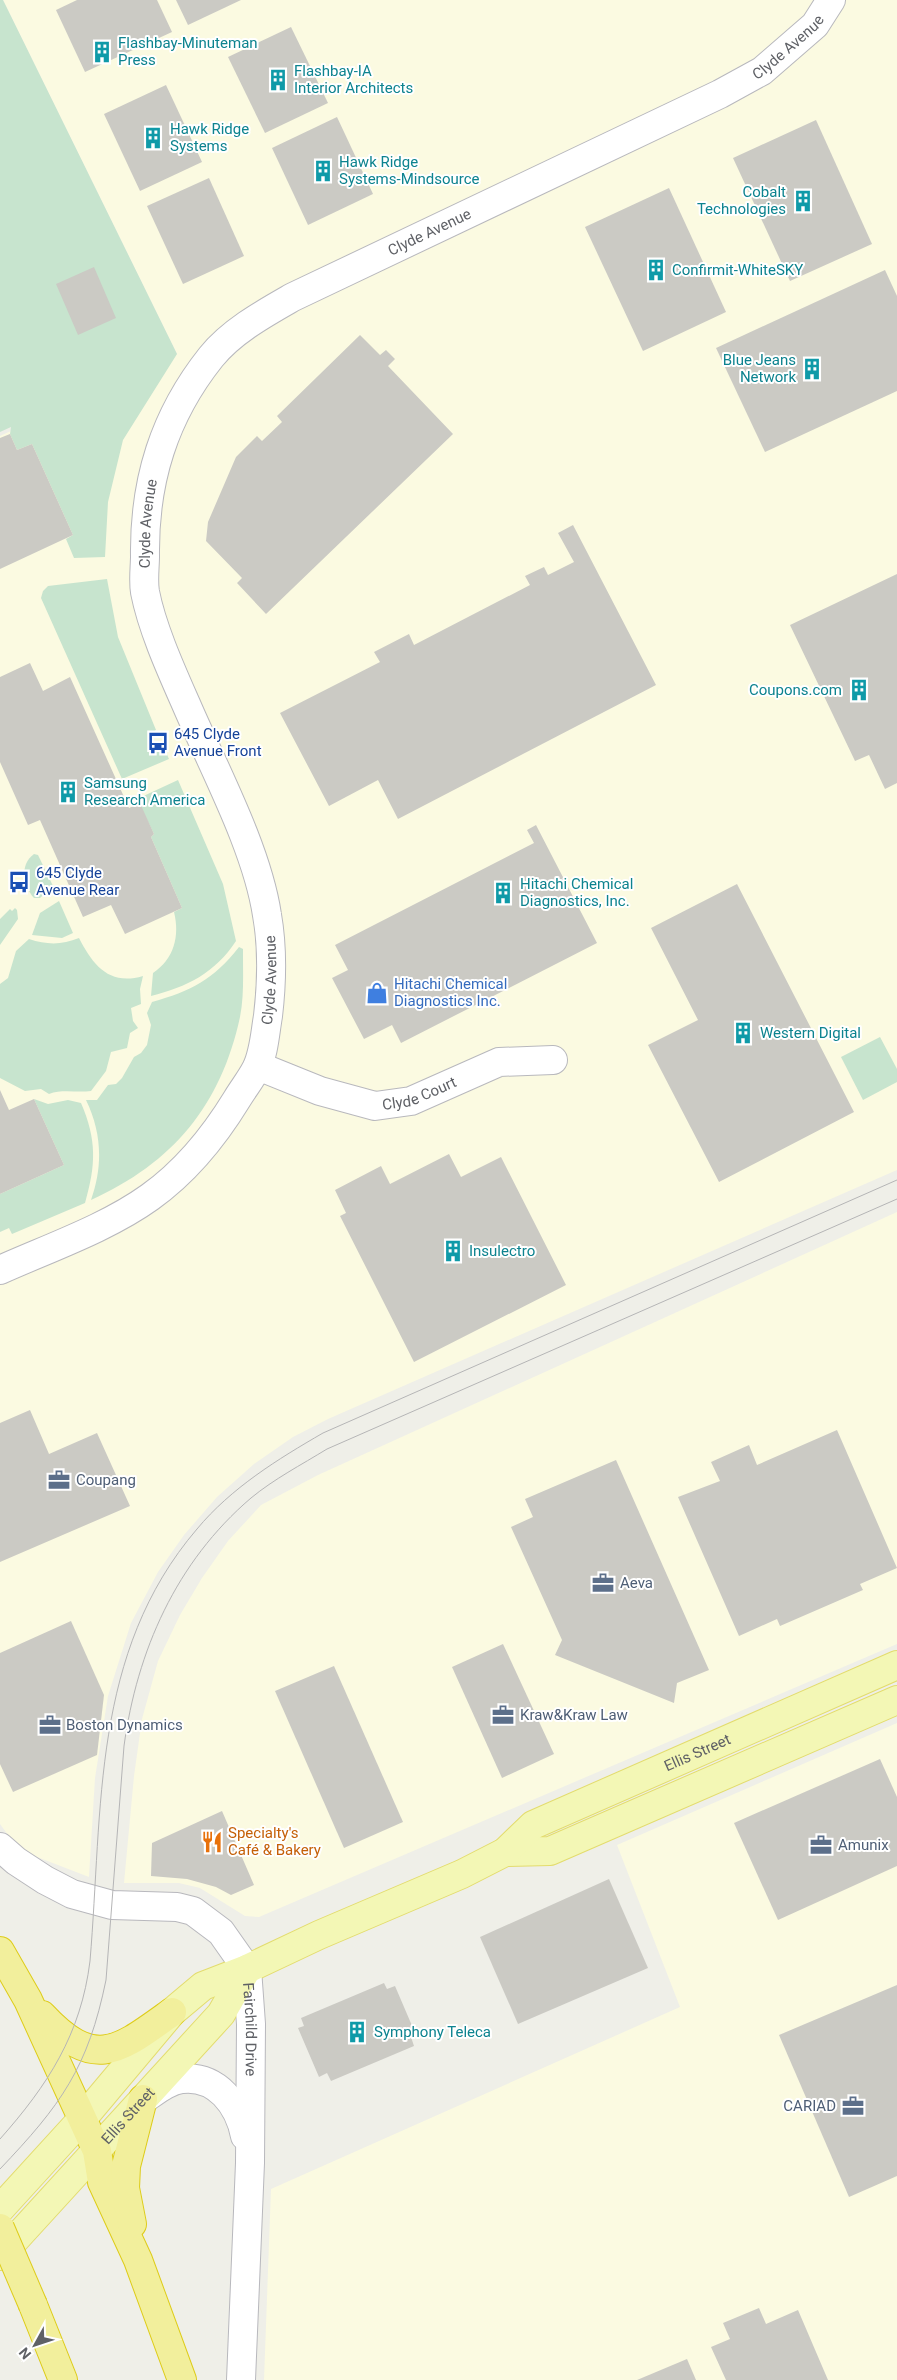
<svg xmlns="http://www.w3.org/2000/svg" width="897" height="2380" font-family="Roboto,sans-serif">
<rect width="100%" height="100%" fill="#efefe8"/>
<g fill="#fbfae1">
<polygon points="3,0 897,0 897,1170 328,1419 293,1437 254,1464 217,1497 184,1535 158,1572 131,1623 108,1696 95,1778 89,1877 19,1850 0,1824 0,436 177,354"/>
<polygon points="897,1212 897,1644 259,1917 245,1916 200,1888 179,1883 124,1883 134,1776 142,1719 158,1661 180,1615 202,1578 228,1541 261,1505 318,1475"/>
<polygon points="897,1723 897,2380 264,2380 271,2189 680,2007 617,1845"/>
</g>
<g fill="#c7e4ce">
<polygon points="0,0 3,0 177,354 123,440 108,502 105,557 74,558 66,539 73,535 32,444 17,450 10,434 11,427 0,432"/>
<polygon points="107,579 118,637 156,730 150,734 156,748 163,746 169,759 122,779 41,598 43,591 48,586"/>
<path d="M178 780 223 884 236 941C215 973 187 987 151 996L153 973C174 959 180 936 174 912L182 908 151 837 154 834 137 799Z"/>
<path d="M34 854 38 855 53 886 40 898H34C23 886 19 865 34 854Z"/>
<polygon points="59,901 73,933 62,938 32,935 40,913"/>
<polygon points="15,908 17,910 18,919 0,945 0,919 10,909 12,911"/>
<path d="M79 938C93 965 109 986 143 976L140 989 141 1004 131 1008 133 1021 138 1028 130 1033 127 1048 111 1052 106 1071 91 1091C77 1093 62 1089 49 1094L41 1089 25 1091 0 1078V984L8 978 16 951 29 939C47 945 62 945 79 938Z"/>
<path d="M239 947 243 949V956C243 976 244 997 240 1017 221 1105 173 1163 91 1200 103 1166 102 1133 86 1100H97L108 1085 116 1084 122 1078 134 1057 141 1053 147 1045 151 1025 147 1013 152 1002C191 991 213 980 239 947Z"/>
<polygon points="880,1037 897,1069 897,1082 863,1100 841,1057"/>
<path d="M34 1099 48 1104 68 1100 81 1103C97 1140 96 1165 85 1203L12 1234 9 1228 0 1232V1194L64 1165Z"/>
</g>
<g fill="#cbcac4">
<polygon points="77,0 157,0 172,32 85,72 56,10"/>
<polygon points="176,0 241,0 188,25"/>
<polygon points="291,27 328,103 265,133 228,57"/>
<polygon points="166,85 202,162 140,191 104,114"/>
<polygon points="337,117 373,194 308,225 272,148"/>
<polygon points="816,120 872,244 790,281 733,158"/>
<polygon points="209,178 244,256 183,284 147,206"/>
<polygon points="669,188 726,312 643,351 585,227"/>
<polygon points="94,267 116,318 78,335 56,284"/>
<polygon points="885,270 897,296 897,391 765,452 716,348"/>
<polygon points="360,335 380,355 386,350 395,359 388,366 453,434 266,614 237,583 242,578 206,541 208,522 236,457 257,436 262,441 282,422 277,416"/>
<polygon points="10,434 17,450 32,444 73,535 0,569 0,438"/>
<polygon points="573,525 656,685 398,819 378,780 329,806 280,713 380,662 374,652 409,634 414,645 530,585 525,576 544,567 548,575 574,562 558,533"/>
<polygon points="897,574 897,783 885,789 869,755 855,761 790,625"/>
<polygon points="30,663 43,691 70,677 129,808 140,803 154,834 151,837 182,908 125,934 111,905 83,917 40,820 28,825 0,762 0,677"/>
<polygon points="536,825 597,943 401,1043 392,1025 364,1039 332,978 348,970 335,945 534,843 527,830"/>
<polygon points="737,884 854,1112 719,1182 648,1045 698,1020 651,928"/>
<polygon points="0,1090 9,1110 34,1099 64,1165 0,1194"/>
<polygon points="449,1154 461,1177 501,1157 566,1285 414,1362 340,1216 346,1213 335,1190 381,1166 390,1184"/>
<polygon points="30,1410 49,1454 97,1433 130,1506 0,1562 0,1423"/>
<polygon points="837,1430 897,1568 860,1584 863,1590 780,1626 777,1619 739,1636 678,1497 720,1481 711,1462 749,1445 757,1465"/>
<polygon points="616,1460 709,1670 677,1683 674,1703 555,1655 562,1640 511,1527 533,1517 525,1499"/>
<polygon points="71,1621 104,1695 97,1755 13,1792 0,1764 0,1653"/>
<polygon points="503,1644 554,1754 502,1778 452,1667"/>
<polygon points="334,1666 403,1822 344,1848 275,1691"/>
<polygon points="880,1759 897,1797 897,1866 778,1920 734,1823"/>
<polygon points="222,1811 254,1885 231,1895 216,1887 187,1879 151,1876 152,1843"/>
<polygon points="609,1879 648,1968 518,2024 480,1937"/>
<polygon points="384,1983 387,1989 395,1986 416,2035 411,2037 414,2046 331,2081 327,2073 319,2077 298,2028 304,2026 301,2018"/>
<polygon points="897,1985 897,2176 849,2197 779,2035"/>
<polygon points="759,2308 766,2324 798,2310 828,2380 726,2380 711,2347 730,2339 723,2323"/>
<polygon points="687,2359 696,2380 637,2380"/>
</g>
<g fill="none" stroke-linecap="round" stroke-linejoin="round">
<g stroke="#b8b8bd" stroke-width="30">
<g id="minor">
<path id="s1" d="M258 1066 320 1091 375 1106 411 1101 499 1062 553 1060"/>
<path id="s2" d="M0 1270C49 1248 107 1228 150 1197 185 1172 215 1135 237 1099 243 1089 251 1079 256 1069 264 1054 265 1033 268 1016 272 982 273 949 267 915 257 848 213 767 186 704 171 670 152 628 145 592 143 580 145 567 145 556 144 481 164 416 211 357 232 331 265 313 293 297L720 94 762 71 815 25 831 0"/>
<path id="s3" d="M0 1847 16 1861 45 1880 72 1894 112 1905 177 1907 193 1911 221 1932 247 1969 251 2024 250 2163 241 2380"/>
<path d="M147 2097C157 2090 168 2081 182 2079 217 2075 239 2105 245 2136"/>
</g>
</g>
<g stroke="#e3dc6d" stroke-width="30">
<g id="major">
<polyline points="505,1852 550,1851 897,1700"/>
<path id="s4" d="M0 2209 83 2118 172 2012 203 1986 247 1969 319 1935 462 1874 505 1852 533 1825 897 1665"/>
<path id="s5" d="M0 2256 221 2014 247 1969"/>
</g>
</g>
<g stroke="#decc19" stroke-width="30">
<g id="highway">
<polyline points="0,1951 28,2000 97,2151 102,2182 138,2260 182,2380"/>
<path d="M42 2015C95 2072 119 2050 172 2012"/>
<polyline points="132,2224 125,2188 126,2166 143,2099"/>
<polyline points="33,2305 63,2380"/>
</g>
</g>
<use href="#minor" stroke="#fff" stroke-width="28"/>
<use href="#major" stroke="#f3f7b5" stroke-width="28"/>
<use href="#highway" stroke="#f2ef9c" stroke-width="28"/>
<g stroke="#b5b5b6" stroke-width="1">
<path d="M0 2139C48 2085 81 2034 90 1961 103 1808 91 1653 197 1529 231 1488 278 1459 323 1433L897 1180"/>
<path d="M0 2169C61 2105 88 2068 106 1980L124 1746C137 1651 176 1562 251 1498 274 1479 301 1465 327 1449L897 1199"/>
</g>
<g stroke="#decc19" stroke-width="30" stroke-linecap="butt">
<polyline id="highway-bridge" points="0,2228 33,2305"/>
</g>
<use href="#highway-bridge" stroke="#f2ef9c" stroke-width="28"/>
</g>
<defs>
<g id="building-bare" transform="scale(1.725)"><path d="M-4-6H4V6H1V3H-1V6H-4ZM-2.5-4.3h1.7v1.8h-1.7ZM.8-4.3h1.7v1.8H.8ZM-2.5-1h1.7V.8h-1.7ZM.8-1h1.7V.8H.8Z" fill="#0f9aa8" stroke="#fff" stroke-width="2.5" paint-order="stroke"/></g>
<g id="bus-bare" transform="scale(1.725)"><path d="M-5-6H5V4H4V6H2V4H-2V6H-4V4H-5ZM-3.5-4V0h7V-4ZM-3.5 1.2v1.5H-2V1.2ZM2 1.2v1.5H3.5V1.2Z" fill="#1a4fb4" stroke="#fff" stroke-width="2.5" paint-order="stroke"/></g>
<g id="shop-bare" transform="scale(1.725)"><path d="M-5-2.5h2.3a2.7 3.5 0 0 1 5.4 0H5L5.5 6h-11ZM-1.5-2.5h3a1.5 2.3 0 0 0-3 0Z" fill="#3f7fe0" stroke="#fff" stroke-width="2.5" paint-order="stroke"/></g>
<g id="office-bare" transform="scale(1.725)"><path d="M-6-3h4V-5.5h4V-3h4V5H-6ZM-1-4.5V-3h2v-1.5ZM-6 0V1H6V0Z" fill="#5c6f8a" stroke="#fff" stroke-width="2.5" paint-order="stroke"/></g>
<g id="restaurant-bare" transform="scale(1.725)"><path d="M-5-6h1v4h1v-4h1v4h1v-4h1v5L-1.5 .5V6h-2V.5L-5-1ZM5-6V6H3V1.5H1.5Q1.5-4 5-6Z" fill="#e8710a" stroke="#fff" stroke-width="2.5" paint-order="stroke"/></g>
</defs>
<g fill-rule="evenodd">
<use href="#building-bare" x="102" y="52"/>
<use href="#building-bare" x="278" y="80"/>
<use href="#building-bare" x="153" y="138"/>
<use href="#building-bare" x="323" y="171"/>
<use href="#building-bare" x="803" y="201"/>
<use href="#building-bare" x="656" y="270"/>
<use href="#building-bare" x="812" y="369"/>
<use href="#building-bare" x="859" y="690"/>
<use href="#bus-bare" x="158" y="743"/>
<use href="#building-bare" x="68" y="792"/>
<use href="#bus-bare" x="19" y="882"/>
<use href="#building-bare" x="503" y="893"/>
<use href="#shop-bare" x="377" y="993"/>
<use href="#building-bare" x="743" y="1033"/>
<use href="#building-bare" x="453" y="1251"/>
<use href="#office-bare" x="59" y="1480"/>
<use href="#office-bare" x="603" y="1583"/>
<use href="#office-bare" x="503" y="1715"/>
<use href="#office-bare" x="50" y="1725"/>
<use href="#restaurant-bare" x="212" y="1842"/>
<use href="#office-bare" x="821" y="1845"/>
<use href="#building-bare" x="357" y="2032"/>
<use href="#office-bare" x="853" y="2106"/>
</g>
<g text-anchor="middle" stroke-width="4" stroke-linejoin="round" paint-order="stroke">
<g font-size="15" fill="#0d838f" stroke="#fff" text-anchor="start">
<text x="118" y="48">Flashbay-Minuteman<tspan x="118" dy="17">Press</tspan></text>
<text x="294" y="76">Flashbay-IA<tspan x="294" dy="17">Interior Architects</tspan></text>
<text x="170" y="134">Hawk Ridge<tspan x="170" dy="17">Systems</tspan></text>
<text x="339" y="167">Hawk Ridge<tspan x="339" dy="17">Systems-Mindsource</tspan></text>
<text x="786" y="197" text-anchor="end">Cobalt<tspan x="786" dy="17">Technologies</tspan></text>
<text x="672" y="275">Confirmit-WhiteSKY</text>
<text x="796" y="365" text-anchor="end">Blue Jeans<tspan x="796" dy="17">Network</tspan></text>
<text x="842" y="695" text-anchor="end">Coupons.com</text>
<text x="84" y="788">Samsung<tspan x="84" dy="17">Research America</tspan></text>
<text x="520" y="889">Hitachi Chemical<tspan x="520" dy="17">Diagnostics, Inc.</tspan></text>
<text x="760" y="1038">Western Digital</text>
<text x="469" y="1256">Insulectro</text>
<text x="374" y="2037">Symphony Teleca</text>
</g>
<g font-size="15" fill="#5f6166" stroke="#fff">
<text dy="5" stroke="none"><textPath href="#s2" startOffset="1745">Clyde Avenue</textPath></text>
<text dy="5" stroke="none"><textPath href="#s2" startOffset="1340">Clyde Avenue</textPath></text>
<text dy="5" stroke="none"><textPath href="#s2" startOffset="905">Clyde Avenue</textPath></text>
<text dy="5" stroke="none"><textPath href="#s2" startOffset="425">Clyde Avenue</textPath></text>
<text dy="5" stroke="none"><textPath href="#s1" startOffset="170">Clyde Court</textPath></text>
<text dy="5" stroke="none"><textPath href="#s4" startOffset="851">Ellis Street</textPath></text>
<text dy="5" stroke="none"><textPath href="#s3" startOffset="350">Fairchild Drive</textPath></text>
<text dy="5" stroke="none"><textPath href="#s5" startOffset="190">Ellis Street</textPath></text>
</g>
<g font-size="15" fill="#164399" stroke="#fff" text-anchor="start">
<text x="174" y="739">645 Clyde<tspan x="174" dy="17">Avenue Front</tspan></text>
<text x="36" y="878">645 Clyde<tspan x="36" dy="17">Avenue Rear</tspan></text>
</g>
<g font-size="15" fill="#366cbe" stroke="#fff" text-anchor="start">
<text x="394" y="989">Hitachi Chemical<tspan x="394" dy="17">Diagnostics Inc.</tspan></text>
</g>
<g font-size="15" fill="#4e5e75" stroke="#fff" text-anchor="start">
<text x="76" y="1485">Coupang</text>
<text x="620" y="1588">Aeva</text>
<text x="520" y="1720">Kraw&amp;Kraw Law</text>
<text x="66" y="1730">Boston Dynamics</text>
<text x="838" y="1850">Amunix</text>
<text x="836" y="2111" text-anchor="end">CARIAD</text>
</g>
<g font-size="15" fill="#c56008" stroke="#fff" text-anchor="start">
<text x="228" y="1838">Specialty's<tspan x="228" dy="17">Café &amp; Bakery</tspan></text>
</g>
</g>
<g transform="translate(35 2345) rotate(230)" stroke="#ffffff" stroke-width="4" paint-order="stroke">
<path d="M0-4L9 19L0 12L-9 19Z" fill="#5f6166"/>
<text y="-8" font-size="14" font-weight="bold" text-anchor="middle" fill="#5f6166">N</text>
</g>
</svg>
